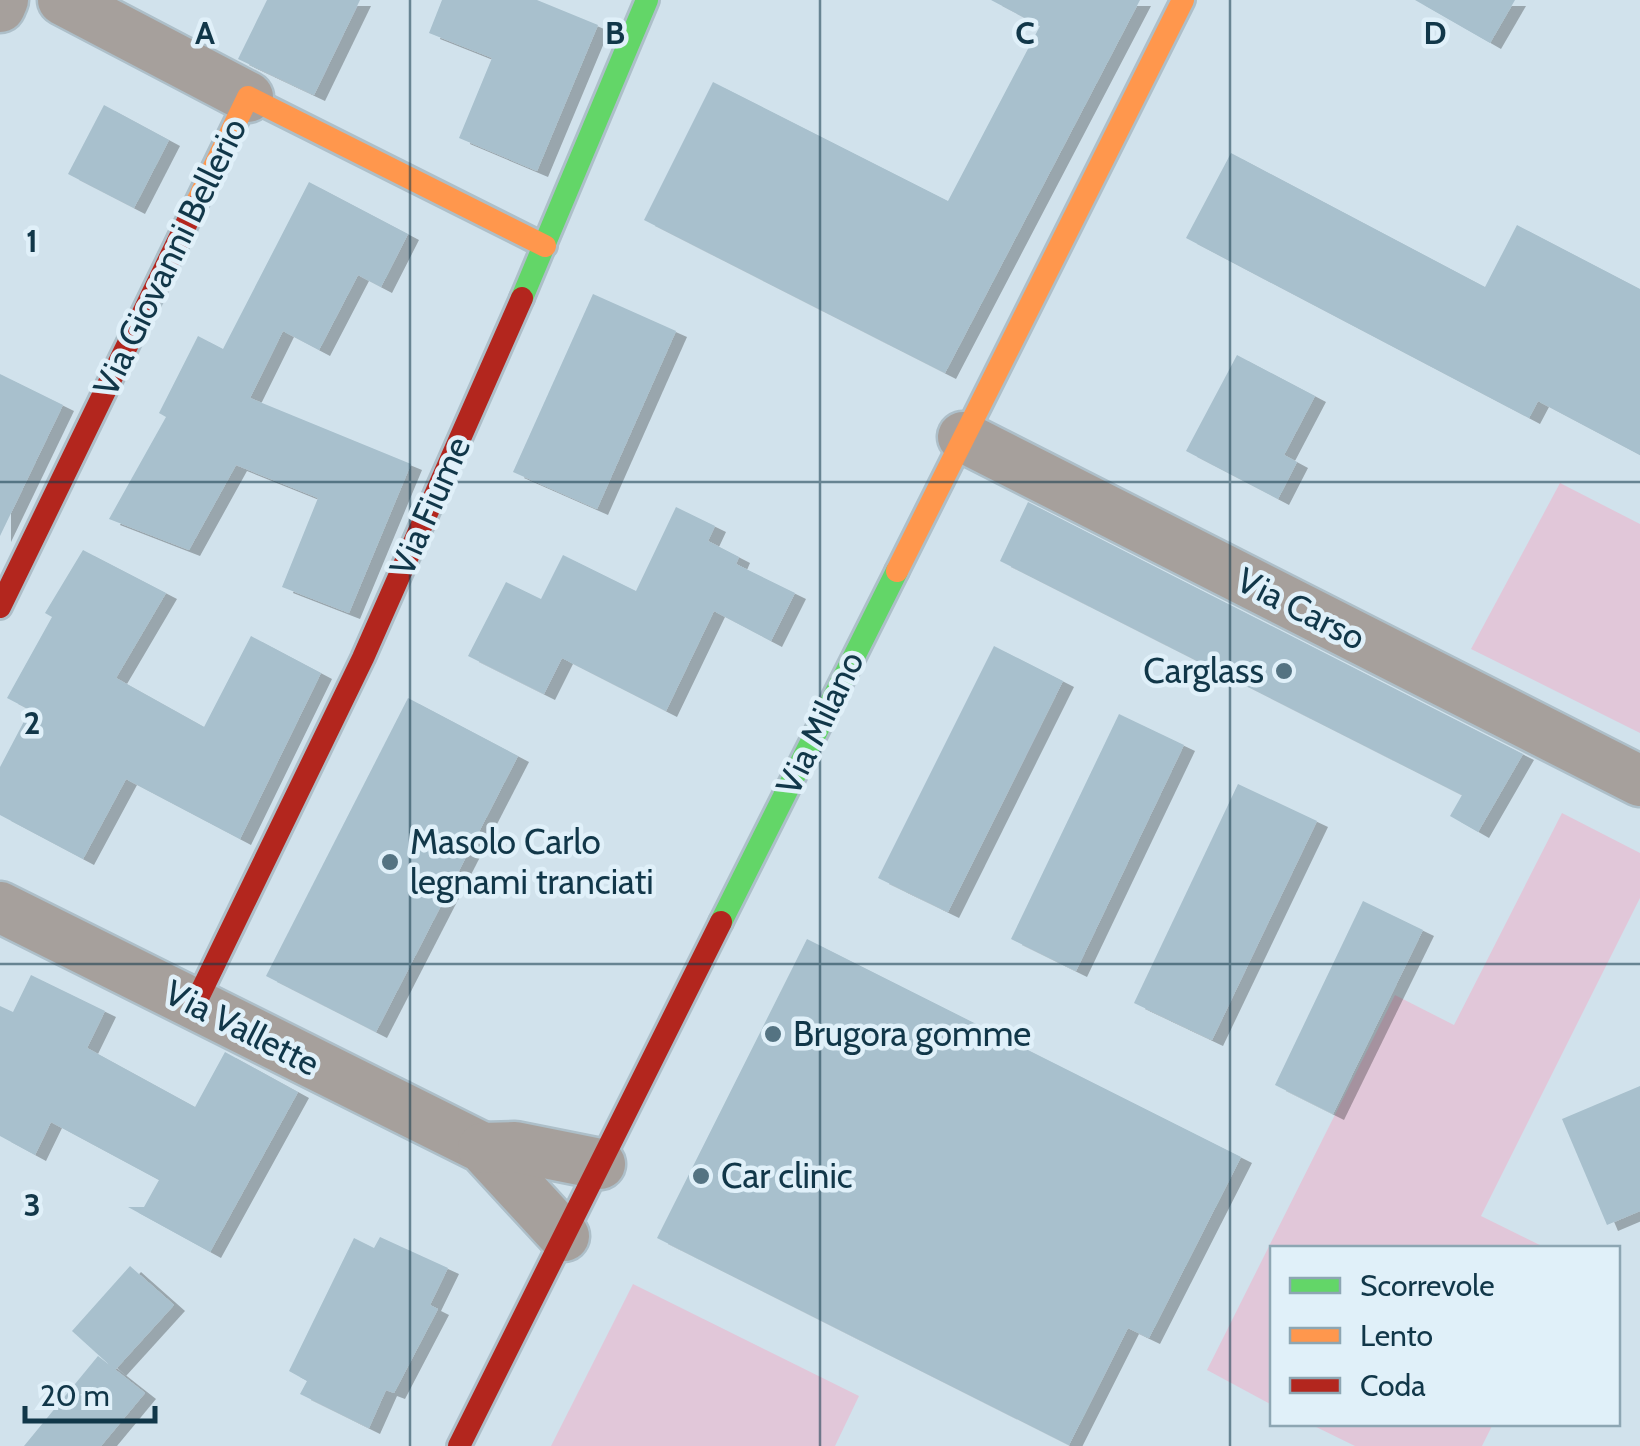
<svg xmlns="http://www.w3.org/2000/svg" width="1640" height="1446" font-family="Cabin,sans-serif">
<defs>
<filter id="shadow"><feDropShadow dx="11" dy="6" stdDeviation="0" flood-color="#0004"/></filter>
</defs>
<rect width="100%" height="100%" fill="#d1e2ec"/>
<g fill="#e1c7d9">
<polygon points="1560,483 1640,524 1640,733 1471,649"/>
<polygon points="1562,813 1640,853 1640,898 1481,1216 1546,1248 1272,1248 1272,1405 1207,1370 1395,995 1454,1025"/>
<polygon points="633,1284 859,1396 835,1446 551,1446"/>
<polygon points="1310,1424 1493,1424 1482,1446 1355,1446"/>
</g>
<g fill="#a8c0cd" filter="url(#shadow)">
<polygon points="267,0 360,0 314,95 238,59"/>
<polygon points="442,0 537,0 598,25 537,171 459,138 492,58 429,33"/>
<polygon points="991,0 1140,0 945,373 644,220 713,82 948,201 1040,26"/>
<polygon points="1415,0 1515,0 1490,43"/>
<polygon points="104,105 169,140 134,208 68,174"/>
<polygon points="1231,153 1485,287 1517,225 1640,289 1640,455 1538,401 1529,418 1186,238"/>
<polygon points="309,182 408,234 381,287 358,275 319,350 283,331 250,398 411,464 349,613 282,587 318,498 236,465 189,550 109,519 166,417 159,413 198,336 223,349"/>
<polygon points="593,294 676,331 597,509 513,472"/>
<polygon points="1237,355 1315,396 1284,455 1297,462 1278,499 1186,451"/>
<polygon points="0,374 63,405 0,536"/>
<polygon points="1028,502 1523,754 1478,832 1450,816 1462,795 1000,561"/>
<polygon points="676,507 715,526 708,541 739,557 736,564 795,593 771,641 714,611 666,711 562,658 544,694 468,656 506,582 541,599 563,555 636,591"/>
<polygon points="83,550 166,593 116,678 204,727 251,636 321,673 240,839 126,779 83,859 0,815 0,767 30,710 7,698 52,617 45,613"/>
<polygon points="994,646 1063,681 948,912 878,878"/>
<polygon points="408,698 518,756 376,1032 266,976"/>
<polygon points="1119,714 1184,745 1076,971 1011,939"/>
<polygon points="1238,784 1317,821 1212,1040 1134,1003"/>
<polygon points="1363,901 1423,930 1333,1114 1275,1085"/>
<polygon points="807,939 1241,1157 1149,1338 1128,1328 1069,1445 657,1238"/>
<polygon points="31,975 105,1011 87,1048 195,1107 225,1052 298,1092 210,1252 128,1207 144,1207 159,1180 51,1122 35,1155 0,1136 0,1006 13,1012"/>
<polygon points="1640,1086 1640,1211 1607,1225 1562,1119"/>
<polygon points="380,1237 448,1268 430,1305 438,1309 394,1393 386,1390 369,1428 300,1394 307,1381 289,1371 354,1238 374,1248"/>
<polygon points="130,1266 174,1305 115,1370 72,1331"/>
<polygon points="98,1356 145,1393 101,1446 24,1446"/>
</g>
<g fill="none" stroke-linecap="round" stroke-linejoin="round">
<g stroke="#adbfc9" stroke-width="55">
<g id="street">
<polyline points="63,0 248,97"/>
<polyline points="0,7 3,0"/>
<polyline points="963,437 1640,781"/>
<polyline points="0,907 483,1148 564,1236"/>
<polyline points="483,1148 515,1147 600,1164"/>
</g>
</g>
<g stroke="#adbfc9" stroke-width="28">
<g id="fast">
<polyline points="522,298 647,0"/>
<polyline points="721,922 897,571"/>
</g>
</g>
<g stroke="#adbfc9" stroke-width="28">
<g id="slow">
<polyline points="195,206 248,97 545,246"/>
<polyline points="897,571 1183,0"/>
</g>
</g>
<g stroke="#adbfc9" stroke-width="28">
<g id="jam">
<polyline points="0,607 195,206"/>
<polyline points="195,1004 363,658 522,298"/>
<polyline points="459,1446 721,922"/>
</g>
</g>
<use href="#street" stroke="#a6a09c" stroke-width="50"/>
<use href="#fast" stroke="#63d668" stroke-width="22"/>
<use href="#slow" stroke="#ff974d" stroke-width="22"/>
<use href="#jam" stroke="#b3261e" stroke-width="22"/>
</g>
<path fill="none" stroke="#113749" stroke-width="2.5" stroke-opacity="0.55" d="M410 0V1446M820 0V1446M1230 0V1446M0 482H1640M0 964H1640"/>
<g fill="#547382" stroke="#e0f0f9" stroke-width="4">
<circle cx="1284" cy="671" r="10"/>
<circle cx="390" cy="862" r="10"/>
<circle cx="773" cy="1034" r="10"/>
<circle cx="701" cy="1176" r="10"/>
</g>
<g text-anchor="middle" stroke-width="9" stroke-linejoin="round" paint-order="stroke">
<g font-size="35" fill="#113749" stroke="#e0f0f9">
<text transform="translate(170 257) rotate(-64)" y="12">Via Giovanni Bellerio</text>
<text transform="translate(430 506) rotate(-66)" y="12">Via Fiume</text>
<text transform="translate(1301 609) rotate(27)" y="12">Via Carso</text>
<text transform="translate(820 723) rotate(-64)" y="12">Via Milano</text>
<text transform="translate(242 1028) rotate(27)" y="12">Via Vallette</text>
</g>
<g font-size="35" fill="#113749" stroke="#e0f0f9" text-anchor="start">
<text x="1264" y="683" text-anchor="end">Carglass</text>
<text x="410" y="854">Masolo Carlo<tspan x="410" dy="40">legnami tranciati</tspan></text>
<text x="793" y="1046">Brugora gomme</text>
<text x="721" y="1188">Car clinic</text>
</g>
</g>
<g font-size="32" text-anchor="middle" font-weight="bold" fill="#113749" stroke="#e0f0f9" stroke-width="9" stroke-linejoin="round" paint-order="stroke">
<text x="205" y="44">A</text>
<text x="615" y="44">B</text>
<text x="1025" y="44">C</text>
<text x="1435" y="44">D</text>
<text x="32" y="252">1</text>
<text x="32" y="734">2</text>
<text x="32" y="1216">3</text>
</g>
<rect x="1270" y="1246" width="350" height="180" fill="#e0f0f9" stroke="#8da6b3" stroke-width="2.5"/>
<rect x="1290" y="1278" width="50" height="15" fill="#63d668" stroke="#8da6b3" stroke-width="2.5"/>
<text x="1360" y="1296" font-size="30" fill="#113749">Scorrevole</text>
<rect x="1290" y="1328" width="50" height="15" fill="#ff974d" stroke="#8da6b3" stroke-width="2.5"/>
<text x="1360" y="1346" font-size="30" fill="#113749">Lento</text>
<rect x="1290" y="1378" width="50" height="15" fill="#b3261e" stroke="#8da6b3" stroke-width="2.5"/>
<text x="1360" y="1396" font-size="30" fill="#113749">Coda</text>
<path d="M25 1406v15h130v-15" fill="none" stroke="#113749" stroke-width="5"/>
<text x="40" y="1406" font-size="30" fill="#113749" stroke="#e0f0f9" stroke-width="8" paint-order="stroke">20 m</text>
</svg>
